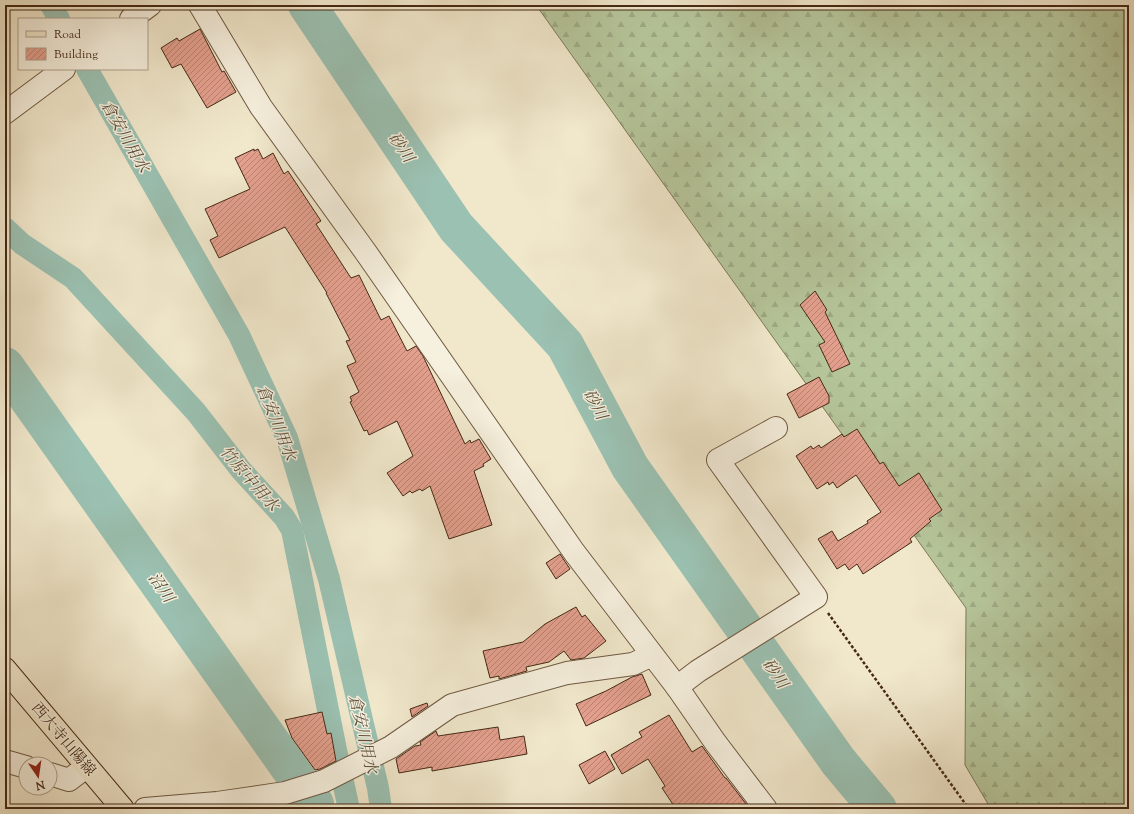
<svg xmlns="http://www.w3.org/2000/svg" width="1134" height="814" font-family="'Sorts Mill Goudy','Noto Serif JP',serif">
<defs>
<pattern id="forest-firs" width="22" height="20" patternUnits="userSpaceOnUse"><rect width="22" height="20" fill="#b6c69b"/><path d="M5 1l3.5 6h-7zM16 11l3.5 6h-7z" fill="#9eaa85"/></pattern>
<pattern id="building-hatch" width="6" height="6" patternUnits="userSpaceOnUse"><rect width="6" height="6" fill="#e4a08e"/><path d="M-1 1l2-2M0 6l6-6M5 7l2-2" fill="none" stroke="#bb8273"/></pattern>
</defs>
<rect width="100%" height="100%" fill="#f1e8cc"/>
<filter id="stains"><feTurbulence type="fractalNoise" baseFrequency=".005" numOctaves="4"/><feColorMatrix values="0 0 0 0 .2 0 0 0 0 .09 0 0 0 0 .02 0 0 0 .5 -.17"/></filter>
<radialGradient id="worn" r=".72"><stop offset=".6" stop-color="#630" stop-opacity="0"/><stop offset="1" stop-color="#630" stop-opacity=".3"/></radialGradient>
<polygon fill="url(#forest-firs)" stroke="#7e7858" points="536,5 1129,5 1129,809 991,809 965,765 966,608"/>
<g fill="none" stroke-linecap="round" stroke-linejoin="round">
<g stroke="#9bc1b2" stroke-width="22">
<polyline points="51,5 59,19"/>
<polyline points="87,69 239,335 287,438 329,579 378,788 381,809"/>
<polyline points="5,228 22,244 73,278 196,412 241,470 284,517 292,530 336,750 349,809"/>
</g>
<g stroke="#9bc1b2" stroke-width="38">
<polyline points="307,5 456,227 565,345 630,467 838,761 878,809"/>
<polyline points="5,366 315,804 316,809"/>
</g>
</g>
<g fill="url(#building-hatch)" stroke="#452914">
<polygon points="200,29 222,72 224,71 236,92 207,108 181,64 172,68 161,48 177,38 179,41"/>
<polygon points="254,149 254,151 258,149 263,159 273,153 284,174 288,171 321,221 316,224 351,278 359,275 381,320 389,316 407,351 416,346 423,356 465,444 470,440 471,443 479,439 491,459 483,464 484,466 474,471 492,525 449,539 430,486 422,491 420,489 412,493 410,491 403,496 387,473 413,456 397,421 369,435 367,430 364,431 350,402 352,401 350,397 359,392 347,366 356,362 346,341 350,340 326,293 327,293 285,227 219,258 210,240 218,236 205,209 250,189 235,158"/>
<polygon points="815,291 827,310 825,312 850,364 832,372 819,345 825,342 800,305"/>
<polygon points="819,377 829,396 829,403 799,418 787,394"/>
<polygon points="857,429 880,464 883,462 899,486 919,473 942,510 929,519 931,521 910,539 912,542 863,574 857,564 849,570 845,564 837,569 818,539 832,531 838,541 868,523 867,521 881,512 856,475 837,488 833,482 829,485 828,482 817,489 796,456 811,446 813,449 819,445 821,448 842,434 844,437"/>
<polygon points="560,554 570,569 556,579 546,563"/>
<polygon points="576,607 582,617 585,615 606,641 584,658 571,660 564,651 549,662 526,667 527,671 499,679 499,676 490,678 483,651 523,642 545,624"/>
<polygon points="642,674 651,695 586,726 576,704 606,691 632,677"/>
<polygon points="427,703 428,706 412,717 410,709"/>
<polygon points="322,712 327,734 331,733 336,761 320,769 315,770 292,738 285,720"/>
<polygon points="669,715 692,752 702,746 725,778 726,778 750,809 676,809 662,788 665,786 648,759 622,774 611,755 642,737 639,732"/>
<polygon points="498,727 500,740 524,736 527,754 432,771 432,767 399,773 396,759 415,746 421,745 420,742 436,731 438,736"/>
<polygon points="605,751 615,769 589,784 579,765"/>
</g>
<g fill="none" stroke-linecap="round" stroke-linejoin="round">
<g stroke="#705942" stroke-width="24">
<g id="street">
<polyline points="200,5 261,107 367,254 574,552 677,687 715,742 766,809"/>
<polyline points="131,19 150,5"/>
<polyline points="5,113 64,69"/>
<polyline points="677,687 698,671 816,597 718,460 776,428"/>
<polyline points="5,761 26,767"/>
<polyline points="50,774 69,780 86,767"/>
<polyline points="145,809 217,803 285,793 324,781 391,747 452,705 567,673 633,664 652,655"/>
</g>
</g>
<g stroke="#452914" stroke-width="24">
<polyline id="primary" points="5,669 123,809"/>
</g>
<polyline stroke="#452914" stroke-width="2.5" stroke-dasharray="3 2" stroke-linecap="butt" points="828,613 969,809"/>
<use href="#street" stroke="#f6f0de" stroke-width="22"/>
<use href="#primary" stroke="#f1e8cc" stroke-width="22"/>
</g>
<g text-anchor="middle" stroke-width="3" stroke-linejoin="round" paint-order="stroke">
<g font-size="15" fill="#452914" stroke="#f6f0de">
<text transform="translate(64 739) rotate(50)" y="5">西大寺山陽線</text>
</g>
<g font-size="16" font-style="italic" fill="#5a4f3c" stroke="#f6f0de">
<text transform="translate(126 136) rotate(60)" y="6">倉安川用水</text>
<text transform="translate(402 147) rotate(56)" y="6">砂川</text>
<text transform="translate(596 404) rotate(62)" y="6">砂川</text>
<text transform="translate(277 422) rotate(68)" y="6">倉安川用水</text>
<text transform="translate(250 478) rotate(49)" y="6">竹原中用水</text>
<text transform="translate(162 587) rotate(55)" y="6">沼川</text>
<text transform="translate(776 673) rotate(55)" y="6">砂川</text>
<text transform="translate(364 734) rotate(77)" y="6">倉安川用水</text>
</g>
</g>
<rect width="1134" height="814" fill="none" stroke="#f1e8cc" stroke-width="20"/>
<rect x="6" y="6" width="1122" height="802" fill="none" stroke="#452914" stroke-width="2"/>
<rect x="10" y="10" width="1114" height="794" fill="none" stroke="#452914"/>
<rect x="18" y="18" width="130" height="52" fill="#f6f0de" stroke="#afa08d"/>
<rect x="26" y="31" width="20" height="6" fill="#f1e8cc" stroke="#afa08d"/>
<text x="54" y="38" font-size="12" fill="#452914">Road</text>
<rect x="26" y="48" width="20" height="12" fill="url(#building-hatch)" stroke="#afa08d"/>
<text x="54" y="58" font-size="12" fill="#452914">Building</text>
<g transform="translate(38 776) rotate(167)"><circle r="19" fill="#f6f0de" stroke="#afa08d"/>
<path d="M0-3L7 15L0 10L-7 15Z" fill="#8f2418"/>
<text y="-6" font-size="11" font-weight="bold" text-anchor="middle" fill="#452914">N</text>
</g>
<rect width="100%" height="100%" filter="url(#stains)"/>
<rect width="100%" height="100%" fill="url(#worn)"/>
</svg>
